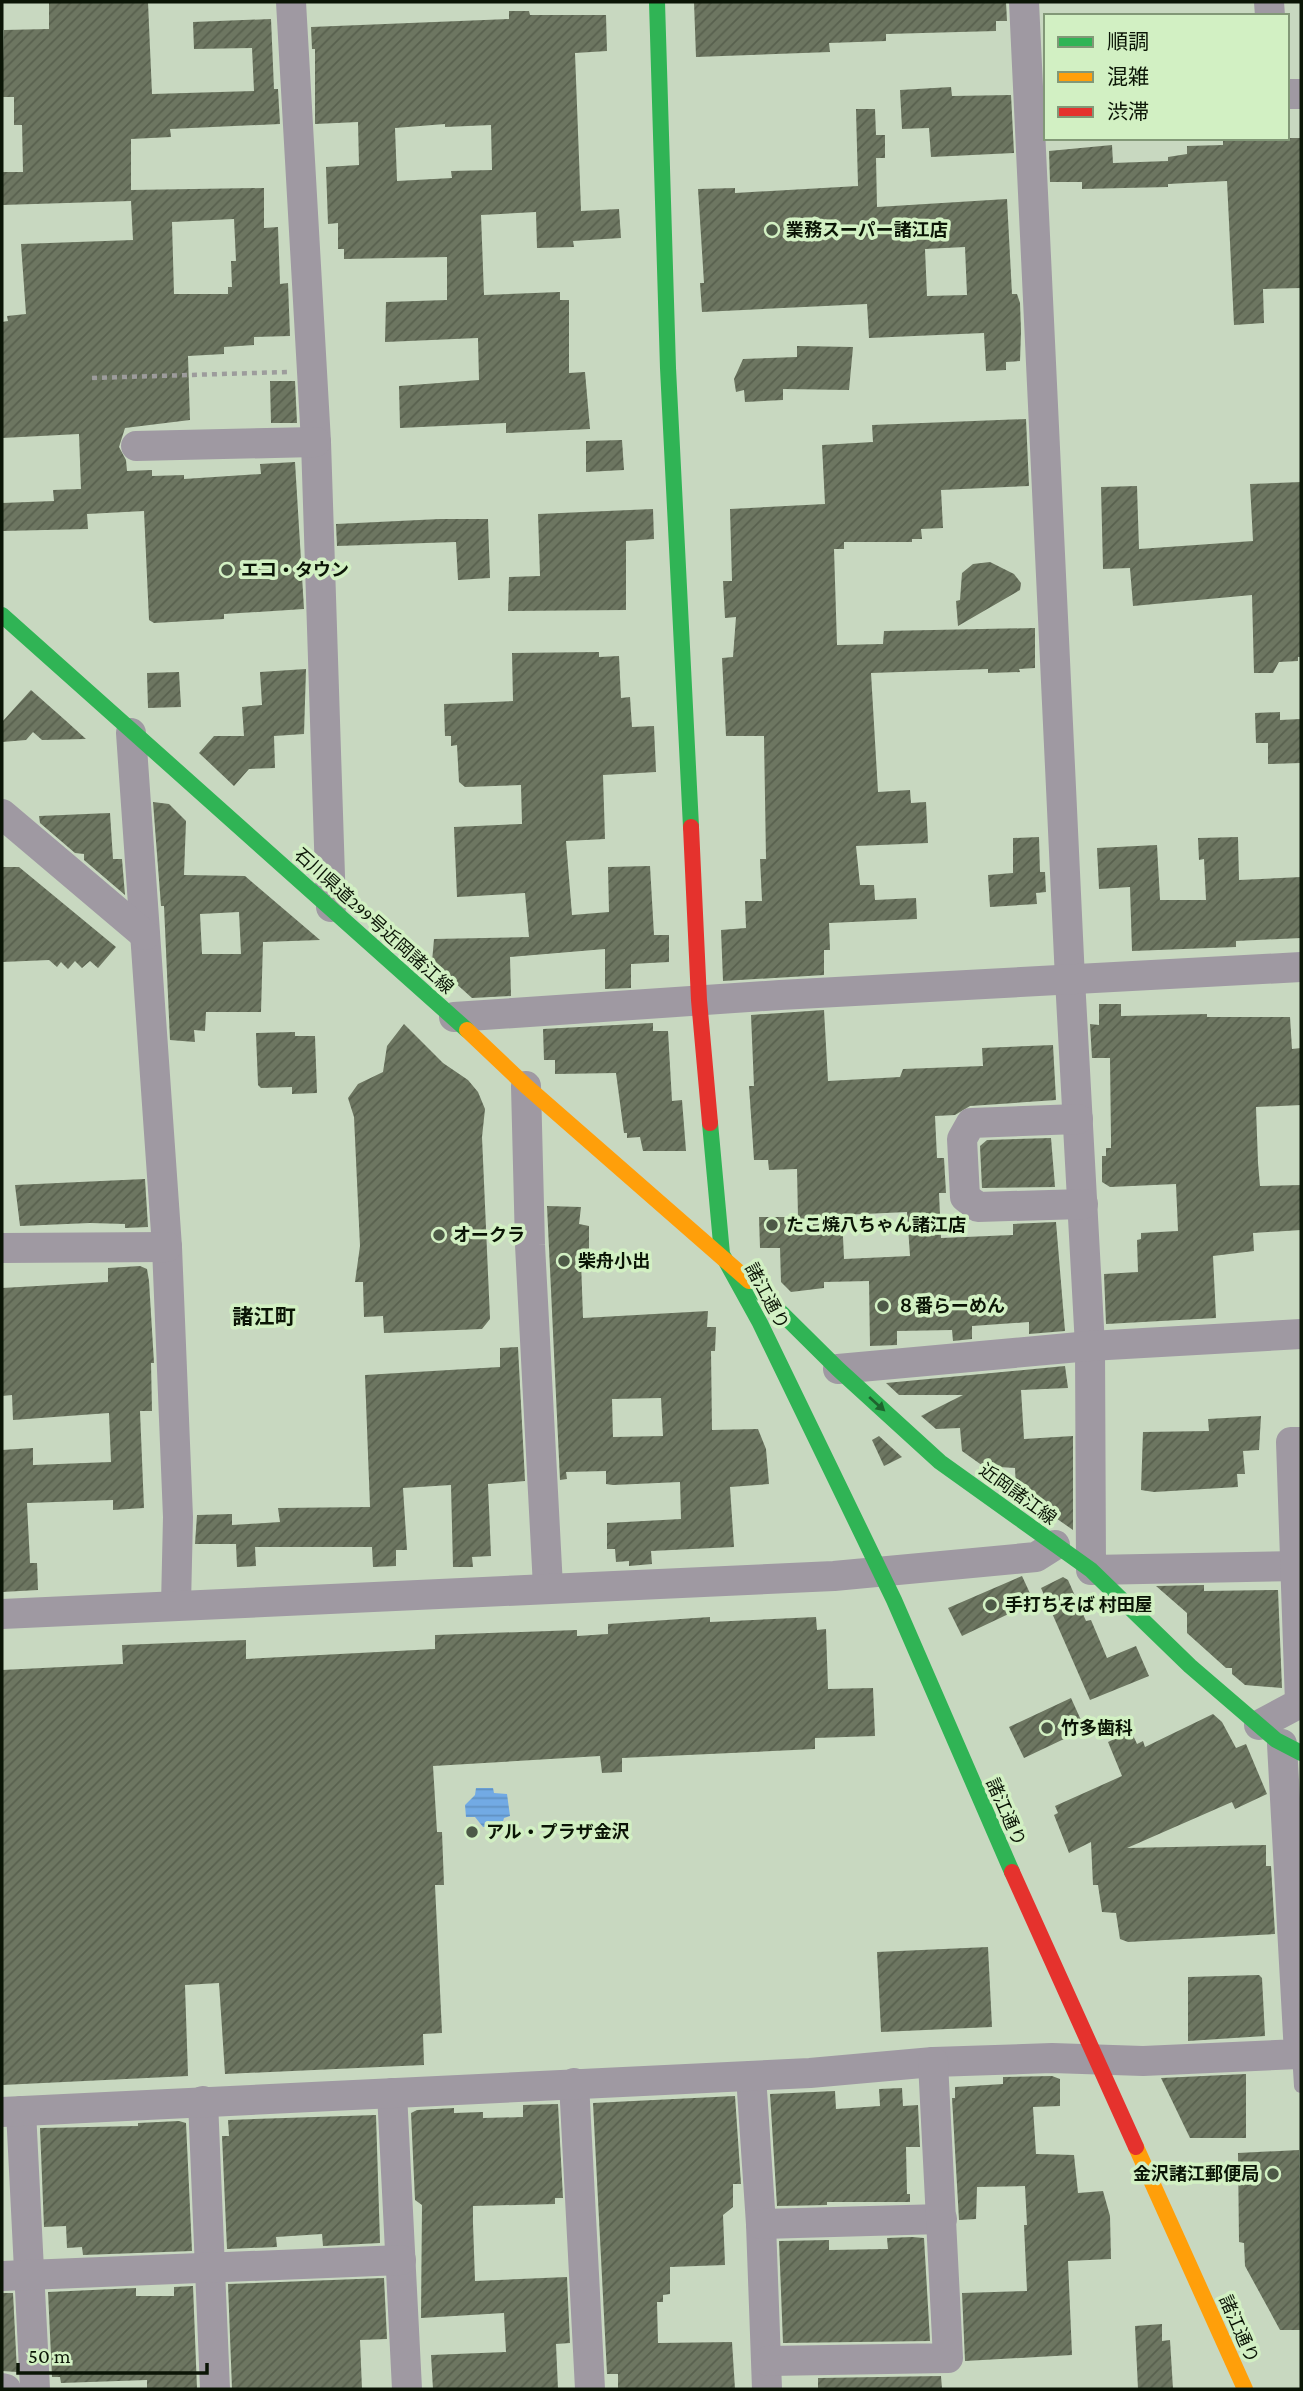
<svg xmlns="http://www.w3.org/2000/svg" width="1303" height="2391" font-family="'Crimson Pro','Noto Sans JP',serif">
<defs>
<pattern id="water-rules" width="6" height="5" patternUnits="userSpaceOnUse" patternTransform="scale(1.75)"><rect width="6" height="5" fill="#72aae4"/><path d="M0 2.5h6" fill="none" stroke="#6191c2"/></pattern>
<pattern id="building-hatch" width="6" height="6" patternUnits="userSpaceOnUse" patternTransform="scale(1.75)"><rect width="6" height="6" fill="#6d7661"/><path d="M-1 1l2-2M0 6l6-6M5 7l2-2" fill="none" stroke="#58604e"/></pattern>
</defs>
<rect width="100%" height="100%" fill="#c8d8c0"/>
<polygon fill="url(#water-rules)" points="476,1788 493,1788 494,1793 507,1794 510,1816 504,1818 502,1825 483,1827 475,1817 466,1817 465,1805 475,1795"/>
<g fill="url(#building-hatch)" fill-rule="evenodd">
<path d="M49 2H148L152 94 254 91 252 48 194 49 193 22 271 19 274 89H278L280 124 170 129 171 137 131 139V190L264 188V228L278 227 280 284 288 283 290 336 254 337V345L224 347V354L188 356 190 420 125 428 119 447 126 460 127 471 152 470V476L184 475V479L261 474 260 464 295 462 304 609 224 614V619L154 623 149 620 144 511 87 514 88 529 2 531V503L54 501 53 490 81 489 79 434 2 438V322L8 321 7 316 26 314 21 244 133 240 131 201 2 205V172H23L22 125H14V97H2L4 30 49 29ZM234 219 236 261H231L232 287H228V294H174L172 222Z"/>
<polygon points="694,2 1006,2 1007,21 996,21 996,31 886,34 886,41 829,43 830,52 696,57"/>
<path d="M509 11H529L530 15H606L607 51 575 53 581 211 619 209 621 238 573 241 574 247 537 248 536 212 481 215 484 295 560 292V300H569V373L585 372 590 429 506 433V423L400 428 399 386 479 380 478 338 385 342 386 302 447 300V257L344 259V249H338V223L328 224 326 167 359 165 358 122 315 124V49H312L311 27 509 19ZM445 124V127L491 125 492 170 451 171 452 178 397 181 395 128Z"/>
<polygon points="951,87 952,96 1011,95 1014,153 931,157 929,128 902,129 900,90"/>
<path d="M856 109H875L876 135H885V158H876L877 207 1007 199 1012 294H1017L1020 303 1021 331 1020 361 1006 362V370L986 371 984 333 869 338 867 304 702 312 700 283H704L698 189 735 188V193L858 186ZM965 247 967 295 927 296 925 249Z"/>
<polygon points="1223,138 1301,138 1301,288 1263,289 1264,323 1234,325 1227,181 1168,184 1168,187 1082,189 1082,182 1050,182 1049,151 1112,145 1113,163 1168,161 1168,157 1187,154 1187,146 1223,145"/>
<polygon points="797,346 853,347 849,390 783,389 783,400 745,402 744,390 736,392 734,379 743,359 797,357"/>
<polygon points="270,381 295,381 297,423 271,423"/>
<polygon points="1026,419 1029,486 941,490 943,528 921,529 922,539 912,539 912,542 844,542 844,549 834,549 837,645 883,644 884,631 1035,628 1035,668 1019,669 1020,672 988,673 988,669 871,673 878,792 910,790 911,803 926,802 928,843 856,846 860,885 874,885 875,900 916,898 917,919 829,923 830,950 824,950 824,975 723,981 721,930 746,928 745,901 762,901 760,859 766,859 764,736 726,736 722,658 733,657 736,617 725,618 723,581 732,581 730,509 825,504 822,445 873,442 872,425"/>
<polygon points="622,440 624,470 586,472 586,441"/>
<polygon points="1301,482 1301,657 1298,657 1298,661 1279,662 1273,673 1254,673 1252,595 1133,606 1130,568 1103,569 1101,487 1137,486 1139,549 1253,541 1250,484"/>
<polygon points="653,509 654,539 626,541 626,610 508,611 509,577 540,576 538,514"/>
<polygon points="440,519 488,519 490,578 458,580 456,542 337,546 336,524"/>
<polygon points="990,562 1014,574 1021,583 1020,590 958,626 956,601 960,600 962,573 973,564"/>
<polygon points="599,652 599,657 619,656 621,698 630,697 632,727 654,726 656,772 603,775 605,839 566,841 572,915 609,912 608,867 650,866 654,935 669,935 669,962 631,964 631,988 605,989 605,949 510,957 511,996 472,998 432,962 434,939 529,937 525,893 457,897 454,827 522,824 521,785 465,787 459,782 457,745 451,746 451,736 445,736 444,704 513,701 512,653"/>
<polygon points="306,669 304,734 274,736 275,768 249,769 234,786 199,753 214,736 244,736 242,707 262,705 260,672"/>
<polygon points="179,672 181,707 148,708 147,673"/>
<polygon points="31,690 65,720 86,739 42,740 33,732 26,740 2,742 2,722"/>
<polygon points="1280,712 1280,720 1301,719 1301,763 1268,764 1268,743 1256,743 1255,713"/>
<path d="M153 802 169 804 186 821 184 875 245 876 320 940 263 942 261 1012H206L205 1031 194 1030 195 1042 170 1040 164 906H161ZM239 912 241 954H202L200 914Z"/>
<polygon points="110,813 113,859 122,859 125,895 84,860 84,854 75,853 40,823 39,816"/>
<polygon points="1039,837 1040,872 1045,872 1046,892 1036,893 1037,904 990,907 988,875 1013,873 1013,838"/>
<polygon points="1238,837 1239,880 1301,877 1301,938 1236,941 1236,947 1132,951 1130,887 1099,889 1097,848 1157,845 1160,900 1206,900 1204,859 1199,860 1198,838"/>
<polygon points="2,867 19,867 116,947 98,968 90,961 82,968 75,961 68,969 61,962 57,967 49,960 2,962"/>
<polygon points="1099,1004 1121,1004 1121,1016 1207,1014 1207,1017 1290,1017 1292,1049 1301,1048 1301,1105 1256,1107 1258,1163 1260,1186 1301,1185 1301,1230 1253,1233 1254,1251 1213,1256 1216,1318 1106,1324 1104,1274 1138,1272 1137,1240 1141,1239 1141,1233 1178,1231 1176,1184 1110,1187 1102,1182 1102,1156 1106,1156 1106,1148 1111,1148 1111,1139 1110,1058 1092,1058 1090,1024 1099,1025"/>
<path d="M824 1010 828 1081 900 1077 903 1069 983 1066 982 1048 1053 1045 1056 1100 970 1106 955 1115 935 1116 937 1158H944L946 1193H939L941 1238 1013 1235V1224L1056 1222 1065 1331 1029 1334V1322L972 1326V1339L953 1341 952 1330 897 1331V1345L870 1346 869 1281 824 1282V1288L791 1292 781 1282 780 1248H760L759 1217H798L797 1169 769 1170 768 1160H754L749 1086H754L751 1015ZM907 1212 910 1256 844 1259 842 1215Z"/>
<polygon points="653,1023 653,1031 668,1031 672,1101 682,1100 686,1151 643,1151 640,1137 627,1138 627,1133 624,1133 616,1073 555,1074 555,1060 544,1060 543,1029"/>
<polygon points="404,1024 443,1063 468,1080 478,1092 485,1109 482,1137 490,1319 482,1329 384,1333 383,1316 364,1317 363,1282 355,1282 360,1246 354,1117 348,1098 358,1084 383,1072 387,1046"/>
<polygon points="295,1032 295,1036 315,1036 317,1093 292,1094 292,1087 261,1088 258,1085 256,1033"/>
<polygon points="1051,1138 1055,1187 982,1188 980,1146 987,1140"/>
<polygon points="145,1179 148,1227 125,1228 125,1224 90,1223 20,1226 15,1185"/>
<path d="M547 1206 581 1207 579 1224 589 1226V1260L581 1261 583 1318 708 1311 707 1327H716L715 1351H711L712 1430 758 1429 766 1449 769 1484 730 1487 734 1547 651 1551 652 1564 629 1566V1561L616 1562 615 1549H607V1523L681 1519 680 1482 613 1485 606 1484V1471L566 1472 567 1479 560 1480ZM661 1398 663 1436 613 1437 612 1399Z"/>
<polygon points="140,1266 147,1269 149,1281 154,1363 151,1363 152,1411 140,1411 144,1508 113,1510 113,1500 27,1503 30,1563 37,1563 38,1590 2,1592 2,1450 33,1448 33,1465 111,1462 109,1413 13,1420 12,1395 2,1396 2,1288 108,1282 108,1268"/>
<polygon points="518,1347 525,1481 488,1484 491,1556 472,1557 473,1567 453,1567 451,1485 403,1488 407,1550 396,1550 396,1566 373,1567 372,1547 255,1547 256,1566 237,1567 236,1544 195,1544 197,1515 232,1514 232,1525 280,1522 278,1508 370,1507 365,1375 500,1367 500,1348"/>
<polygon points="1065,1366 1068,1388 1021,1390 1024,1439 1073,1436 1073,1530 1050,1514 1049,1507 1040,1507 1034,1502 1033,1493 1022,1493 1016,1489 1015,1468 983,1466 962,1451 960,1428 936,1429 921,1416 963,1395 899,1395 886,1383"/>
<polygon points="1261,1416 1259,1450 1243,1451 1245,1474 1237,1474 1238,1487 1154,1492 1141,1490 1143,1432 1209,1431 1208,1419"/>
<polygon points="879,1436 902,1457 884,1466 872,1440"/>
<polygon points="1022,1576 1034,1602 962,1636 948,1608"/>
<polygon points="1063,1577 1068,1580 1086,1621 1091,1620 1107,1658 1136,1646 1149,1676 1090,1700 1041,1588"/>
<polygon points="1204,1585 1204,1591 1278,1590 1282,1688 1245,1685 1232,1674 1232,1668 1226,1668 1187,1633 1187,1613 1156,1586"/>
<polygon points="710,1617 710,1622 816,1617 817,1630 826,1629 828,1689 873,1688 875,1736 815,1738 815,1749 622,1758 622,1772 602,1773 600,1756 433,1766 437,1832 442,1832 444,1885 435,1885 442,2033 423,2034 424,2065 225,2074 219,1983 185,1985 188,2076 2,2085 2,1670 123,1664 122,1645 246,1640 246,1659 435,1649 435,1635 577,1630 577,1636 608,1634 608,1624"/>
<polygon points="1071,1698 1085,1729 1024,1758 1009,1727"/>
<polygon points="1213,1714 1222,1722 1236,1748 1246,1744 1267,1794 1235,1809 1232,1802 1127,1848 1266,1845 1266,1866 1271,1866 1275,1934 1128,1942 1120,1939 1116,1913 1102,1912 1098,1885 1093,1885 1091,1842 1069,1853 1054,1815 1058,1813 1055,1806 1122,1776 1108,1742 1131,1731 1137,1744 1143,1741 1145,1747"/>
<polygon points="988,1947 992,2027 881,2032 877,1952"/>
<polygon points="1259,1975 1262,1978 1265,2036 1188,2041 1188,1977"/>
<polygon points="1246,2074 1246,2138 1190,2138 1161,2078"/>
<polygon points="1052,2076 1060,2079 1060,2106 1033,2107 1036,2154 1074,2155 1078,2193 1103,2191 1110,2216 1111,2259 1068,2261 1072,2355 965,2361 962,2293 1027,2291 1024,2225 1027,2225 1025,2186 977,2187 976,2219 959,2220 952,2098 955,2098 955,2087 1003,2084 1003,2077"/>
<polygon points="902,2088 903,2106 918,2105 920,2147 906,2147 907,2194 910,2194 910,2202 827,2202 827,2205 777,2206 770,2094 835,2091 836,2109 880,2106 879,2089"/>
<polygon points="735,2096 741,2184 733,2184 733,2207 723,2215 725,2265 670,2267 670,2294 663,2295 663,2302 657,2302 658,2343 732,2342 735,2389 618,2389 618,2374 607,2374 593,2103"/>
<polygon points="558,2104 563,2198 555,2198 555,2204 473,2206 473,2223 475,2281 567,2277 570,2343 556,2344 558,2389 433,2389 431,2355 506,2352 504,2313 421,2318 422,2205 415,2200 411,2113 417,2110 454,2108 454,2113 483,2112 483,2118 523,2117 523,2105"/>
<polygon points="376,2115 380,2243 323,2246 322,2234 276,2237 277,2247 227,2249 222,2136 229,2136 228,2120"/>
<polygon points="179,2121 186,2123 192,2251 83,2255 82,2247 67,2248 66,2226 44,2227 40,2128 138,2126 138,2123"/>
<polygon points="1299,2150 1300,2330 1280,2330 1245,2266 1244,2243 1239,2242 1238,2153"/>
<polygon points="912,2237 924,2238 930,2341 783,2343 779,2241 829,2240 829,2250 888,2249 887,2238"/>
<polygon points="384,2278 387,2339 360,2340 362,2389 232,2389 228,2284"/>
<polygon points="193,2286 197,2389 147,2389 147,2380 61,2383 60,2377 52,2377 48,2292 136,2288 136,2296 174,2296 174,2287"/>
<polygon points="2,2293 13,2293 17,2372 2,2371"/>
<polygon points="1162,2324 1162,2341 1170,2340 1173,2389 1138,2389 1135,2326"/>
<polygon points="941,2376 942,2389 818,2389 818,2378"/>
</g>
<g fill="none" stroke-linecap="round" stroke-linejoin="round">
<polyline stroke="#9d9c9c" stroke-width="4.5" stroke-dasharray="5 5" stroke-linecap="butt" points="92,378 287,372"/>
<polyline stroke="#9f99a2" stroke-width="14" points="1299,2054 1301,2086"/>
<g stroke="#9f99a2" stroke-width="30">
<polyline points="291,2 316,442 331,907"/>
<polyline points="1024,2 1070,979 1090,1346 1091,1570 1301,1566"/>
<polyline points="1269,2 1270,16"/>
<polyline points="1287,94 1301,94"/>
<polyline points="136,446 316,442"/>
<polyline points="131,733 167,1247 178,1517 176,1605"/>
<polyline points="2,814 145,935"/>
<polyline points="454,1017 780,995 1301,967"/>
<polyline points="526,1086 530,1245 548,1587"/>
<polyline points="1078,1119 971,1123 962,1139 965,1197 978,1207 1083,1204"/>
<polyline points="2,1248 167,1247"/>
<polyline points="838,1369 1090,1346 1301,1334"/>
<polyline points="2,1614 834,1576 1036,1557 1055,1545"/>
<polyline points="1259,1725 1300,1703 1291,1442 1301,1442"/>
<polyline points="751,2076 761,2224 767,2389"/>
<polyline points="574,2083 590,2389"/>
<polyline points="392,2093 407,2389"/>
<polyline points="203,2101 215,2389"/>
<polyline points="21,2111 35,2389"/>
<polyline points="2,2112 810,2073 933,2062 1052,2058 1143,2061 1299,2054 1282,1744"/>
<polyline points="761,2224 942,2219"/>
<polyline points="2,2276 401,2260"/>
<polyline points="768,2361 948,2358 933,2062"/>
<polyline points="2,2388 6,2389"/>
</g>
<g stroke="#30b455" stroke-width="16">
<polyline points="657,2 668,368 691,827"/>
<polyline points="2,615 467,1030"/>
<polyline points="710,1123 722,1254 760,1323 894,1600 1012,1872"/>
<polyline points="749,1281 838,1369 940,1462 1091,1570 1190,1666 1276,1740 1301,1753"/>
</g>
<g stroke="#ff9f0a" stroke-width="16">
<polyline points="467,1030 526,1086 749,1281"/>
<polyline points="1136,2147 1245,2389"/>
</g>
<g stroke="#e5322d" stroke-width="16">
<polyline points="691,827 699,1000 710,1123"/>
<polyline points="1012,1872 1136,2147"/>
</g>
</g>
<defs><path id="oneway-solid" d="M-6-.8H1V-3.2L6.5 0L1 3.2V.8H-6Z" transform="scale(1.75)"/></defs>
<use fill="#1e642e" href="#oneway-solid" transform="translate(877 1404) rotate(42)"/>
<g fill="#4d5947" stroke="#d2f0c3" stroke-width="2.5">
<circle cx="772" cy="230" r="7"/>
<circle cx="227" cy="570" r="7"/>
<circle cx="772" cy="1225" r="7"/>
<circle cx="439" cy="1235" r="7"/>
<circle cx="564" cy="1261" r="7"/>
<circle cx="883" cy="1306" r="7"/>
<circle cx="991" cy="1605" r="7"/>
<circle cx="1047" cy="1728" r="7"/>
<circle cx="472" cy="1832" r="7"/>
<circle cx="1273" cy="2174" r="7"/>
</g>
<g text-anchor="middle" stroke-width="7" stroke-linejoin="round" paint-order="stroke">
<g font-size="18" font-weight="bold" fill="#0b1506" stroke="#d2f0c3" text-anchor="start">
<text x="786" y="236">業務スーパー諸江店</text>
<text x="241" y="576">エコ・タウン</text>
<text x="786" y="1231">たこ焼八ちゃん諸江店</text>
<text x="453" y="1241">オークラ</text>
<text x="578" y="1267">柴舟小出</text>
<text x="897" y="1312">８番らーめん</text>
<text x="1005" y="1611">手打ちそば 村田屋</text>
<text x="1061" y="1734">竹多歯科</text>
<text x="486" y="1838">アル・プラザ金沢</text>
<text x="1259" y="2180" text-anchor="end">金沢諸江郵便局</text>
</g>
<g font-size="18" fill="#0b1506" stroke="#d2f0c3">
<text transform="translate(374 921) rotate(42)" y="6">石川県道299号近岡諸江線</text>
<text transform="translate(767 1296) rotate(62)" y="6">諸江通り</text>
<text transform="translate(1018 1494) rotate(36)" y="6">近岡諸江線</text>
<text transform="translate(1006 1812) rotate(66)" y="6">諸江通り</text>
<text transform="translate(1239 2329) rotate(66)" y="6">諸江通り</text>
</g>
<g font-size="21" font-weight="bold" fill="#0b1506" stroke="#d2f0c3">
<text x="264" y="1324">諸江町</text>
</g>
</g>
<rect width="1303" height="2391" fill="none" stroke="#0b1506" stroke-width="7"/>
<rect x="1044" y="14" width="245" height="126" fill="#d2f0c3" stroke="#829877" stroke-width="2"/>
<rect x="1058" y="37" width="35" height="10" fill="#30b455" stroke="#829877" stroke-width="2"/>
<text x="1107" y="49" font-size="21" fill="#0b1506">順調</text>
<rect x="1058" y="72" width="35" height="10" fill="#ff9f0a" stroke="#829877" stroke-width="2"/>
<text x="1107" y="84" font-size="21" fill="#0b1506">混雑</text>
<rect x="1058" y="107" width="35" height="10" fill="#e5322d" stroke="#829877" stroke-width="2"/>
<text x="1107" y="119" font-size="21" fill="#0b1506">渋滞</text>
<path d="M18 2363v10h189v-10" fill="none" stroke="#0b1506" stroke-width="3.5"/>
<text x="28" y="2363" font-size="21" fill="#0b1506" stroke="#d2f0c3" stroke-width="5" paint-order="stroke">50 m</text>
</svg>
